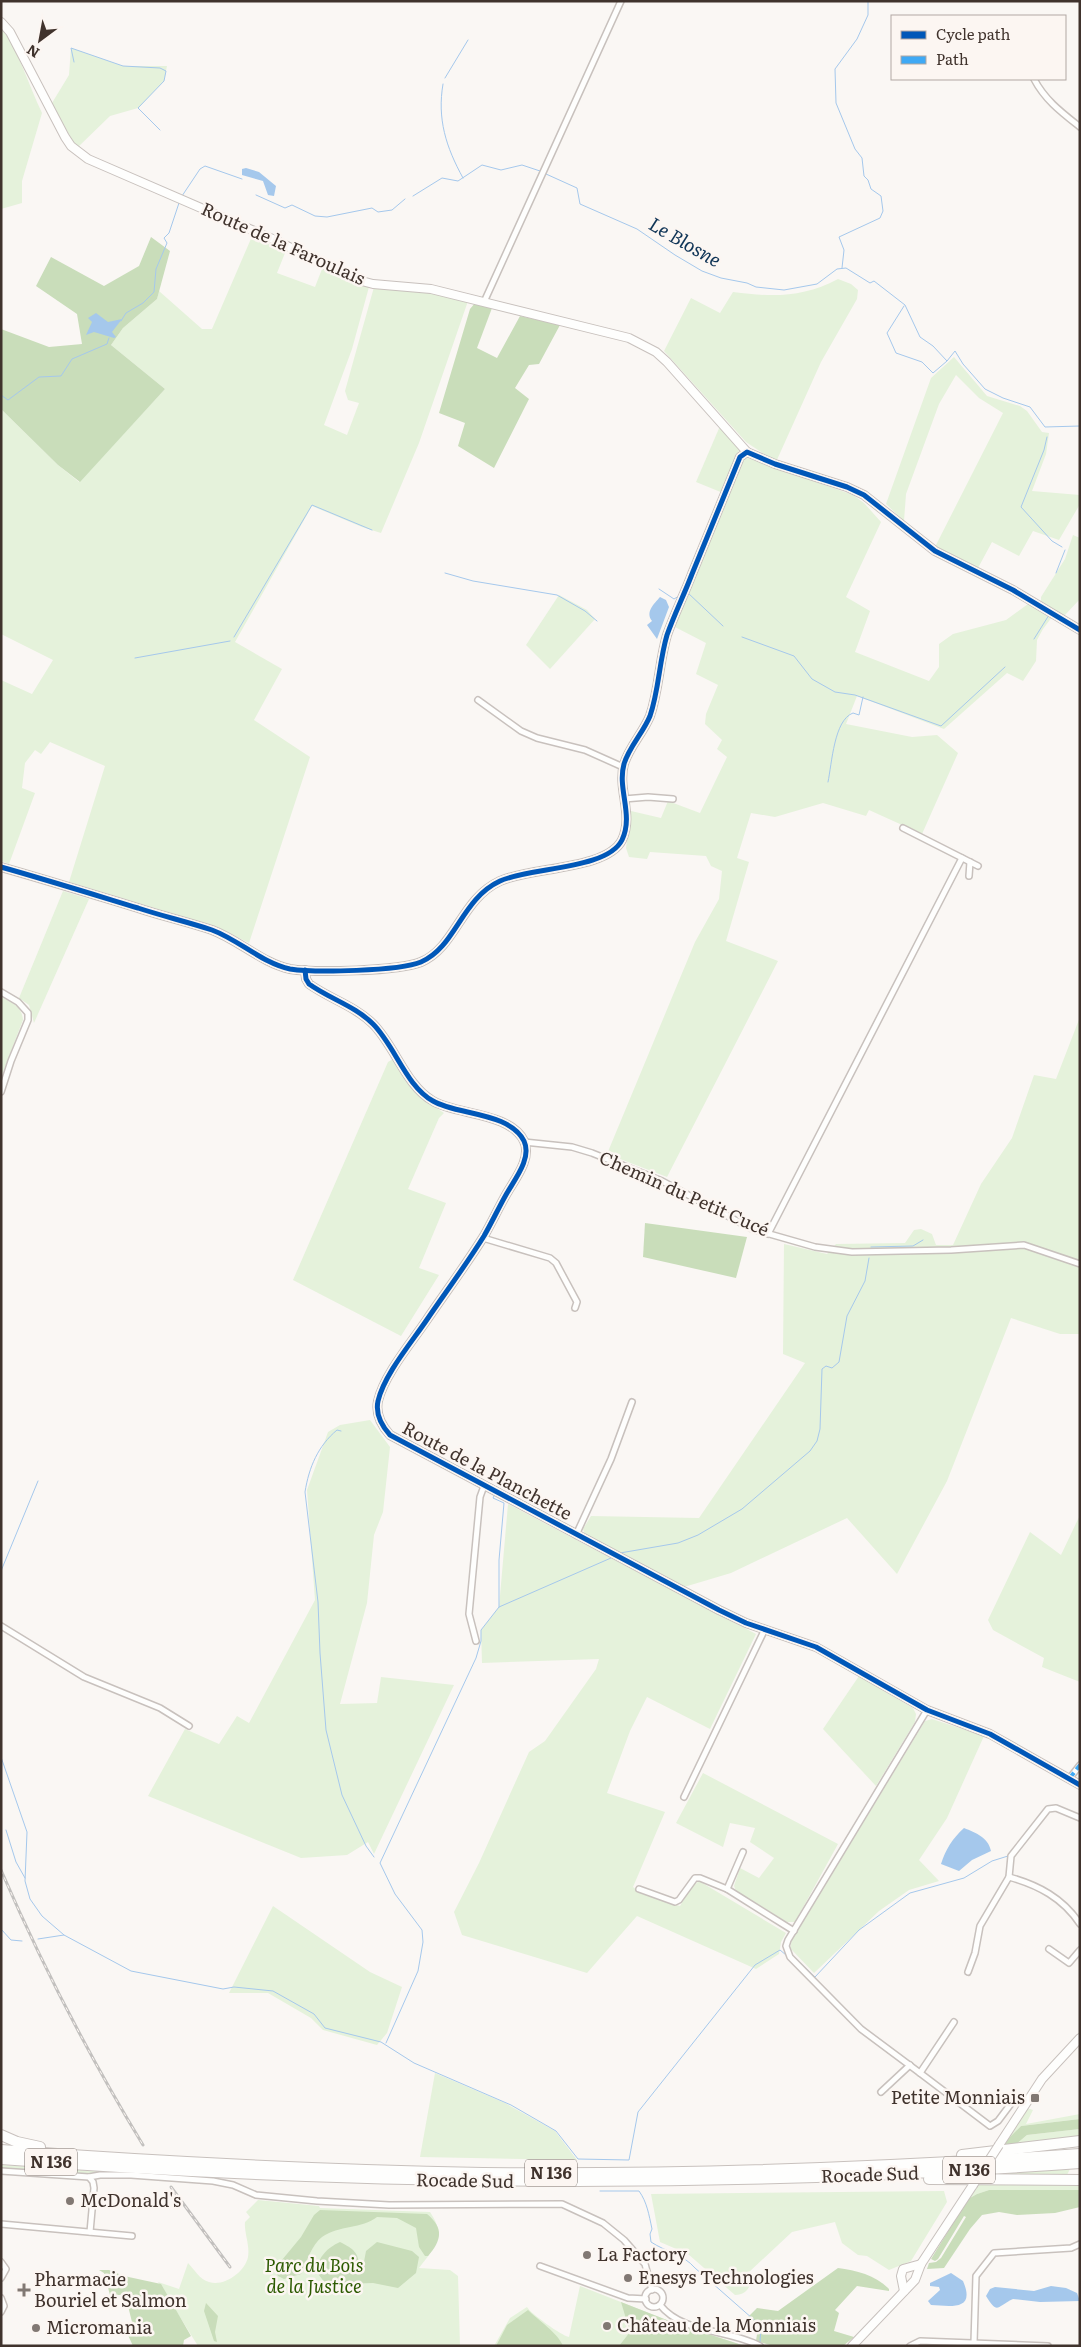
<svg xmlns="http://www.w3.org/2000/svg" width="1081" height="2347" font-family="Literata,serif">
<rect width="100%" height="100%" fill="#faf7f4"/>
<g fill="#e5f2db">
<path d="M1 27C20 53 28 84 42 113L22 181V203L1 209Z"/>
<polygon points="71,48 123,66 167,66 164,81 138,108 110,116 78,147 73,142 52,103 69,75"/>
<polygon points="253,234 287,248 277,273 315,287 322,269 345,280 369,287 352,349 324,425 347,435 359,403 348,400 345,391 374,287 421,291 468,301 419,443 381,533 362,527 312,506 235,642 282,669 254,720 310,757 249,943 217,927 69,882 105,766 50,742 41,754 35,750 25,763 22,788 35,793 9,864 1,861 1,680 32,694 53,660 1,634 1,409 58,465 79,482 165,389 111,345 123,328 157,299 159,291 202,329 212,329"/>
<path d="M838 279 851 284 858 290 857 299 821 362 776 462 746 442 664 351 691 298 720 313 733 292C772 297 802 298 838 279Z"/>
<polygon points="954,357 987,396 1020,406 1027,411 1042,432 1049,433 1046,454 1032,491 1080,495 1080,504 1059,540 1033,531 1019,556 992,542 978,568 935,547 1003,413 979,398 956,375 939,404 906,494 904,521 886,504 931,378"/>
<polygon points="720,426 740,448 723,493 696,482"/>
<polygon points="749,458 853,495 864,503 881,522 846,597 870,611 855,652 929,681 939,667 939,644 953,634 1006,620 1028,604 1052,617 1043,629 1037,640 1036,661 1023,681 1007,673 944,729 857,696 846,724 912,737 937,735 958,753 922,834 869,810 866,816 823,803 775,817 751,813 737,858 749,862 726,941 778,961 667,1177 607,1154 695,942 719,899 722,871 711,866 706,856 650,852 647,859 629,857 626,848 631,811 661,818 668,801 700,813 727,757 717,749 722,740 705,724 706,714 718,685 696,674 706,643 673,626 743,459"/>
<polygon points="1073,535 1080,538 1080,599 1064,616 1041,603 1041,597 1065,559"/>
<polygon points="559,595 587,610 595,619 550,669 526,645"/>
<polygon points="63,891 89,899 34,1023 29,1005 19,998"/>
<path d="M1 997C12 1003 22 1006 23 1020L1 1077Z"/>
<polygon points="1080,1017 1080,1334 1060,1334 1011,1318 947,1481 897,1574 847,1518 731,1573 684,1587 585,1535 583,1529 591,1516 699,1518 805,1363 783,1354 784,1244 827,1254 836,1244 905,1243 914,1230 921,1229 932,1234 936,1245 953,1245 981,1184 1012,1138 1034,1075 1056,1079"/>
<path d="M395 1058C411 1084 417 1096 444 1113L439 1118 408 1189 446 1203 419 1268 439 1275 401 1336 293 1280 388 1062Z"/>
<polygon points="370,1420 390,1447 383,1512 374,1535 367,1603 340,1704 377,1703 381,1677 454,1685 374,1854 368,1842 347,1855 301,1858 148,1796 185,1729 219,1744 237,1716 249,1723 315,1600 307,1490 328,1432 340,1425"/>
<polygon points="508,1504 756,1634 710,1729 647,1697 630,1731 607,1793 665,1812 633,1887 642,1894 680,1906 690,1889 699,1881 786,1933 781,1942 779,1954 756,1969 637,1916 587,1973 462,1935 454,1912 479,1863 529,1752 545,1741 596,1669 599,1659 482,1663 481,1630 499,1607"/>
<polygon points="1080,1515 1080,1682 1042,1667 1044,1658 993,1630 988,1620 1030,1532 1061,1555"/>
<polygon points="859,1676 913,1708 916,1714 915,1722 876,1786 823,1729"/>
<polygon points="932,1719 984,1736 947,1818 919,1860 939,1881 909,1890 879,1911 814,1973 790,1948 792,1940 925,1721"/>
<polygon points="703,1773 838,1844 795,1922 787,1922 736,1891 734,1886 740,1868 759,1878 774,1858 750,1842 755,1828 730,1823 723,1847 676,1823"/>
<polygon points="273,1906 370,1972 402,1987 387,2033 377,2045 323,2030 311,2018 268,1993 229,1993"/>
<polygon points="435,2073 505,2103 555,2131 577,2160 420,2157"/>
<polygon points="1027,2108 1033,2110 1026,2124 1080,2114 1080,2119 1021,2126 1003,2145"/>
<polygon points="1080,2129 1080,2138 1014,2146 1027,2135"/>
<polygon points="1,2165 108,2172 88,2175 1,2169"/>
<polygon points="1070,2169 1066,2177 983,2176 985,2173"/>
<polygon points="979,2182 1080,2183 1080,2190 989,2190 977,2194 968,2199"/>
<path d="M944 2191 947 2202 911 2261 889 2270 867 2256 858 2255 842 2243 835 2222 792 2232 748 2273 753 2279C749 2288 746 2295 735 2295L688 2254 660 2242 651 2194Z"/>
<path d="M258 2200 319 2206 320 2208 430 2212C447 2237 435 2247 419 2268L450 2270 458 2276 460 2346H198L158 2282 179 2289 188 2263C194 2269 200 2280 209 2282 224 2287 245 2272 248 2257 250 2245 244 2233 245 2222L250 2217 246 2212Z"/>
<path d="M580 2286 677 2324 745 2346H494L510 2318 527 2307C530 2313 562 2336 569 2337Z"/>
</g>
<g fill="#c9ddba">
<polygon points="151,237 170,251 157,299 123,328 111,345 165,389 80,482 58,465 1,409 1,329 49,347 82,344 77,314 36,286 51,257 104,286 139,266"/>
<polygon points="475,303 492,308 477,348 497,358 520,316 560,325 539,364 529,365 515,388 529,399 494,468 458,446 465,423 439,413 470,309"/>
<polygon points="645,1223 747,1237 736,1278 643,1257"/>
<polygon points="1080,2119 1080,2129 1027,2135 1014,2146 1002,2145 1021,2126"/>
<polygon points="989,2190 1080,2190 1080,2207 1055,2213 1017,2215 999,2212 982,2215 970,2229 944,2268 927,2269 929,2263 936,2262 941,2258 966,2217 964,2216 938,2259 935,2261 931,2259 968,2199 977,2194"/>
<path d="M320 2210 427 2214C444 2228 442 2240 428 2256H425L419 2247 416 2228 397 2218 377 2217C362 2229 339 2225 322 2237 312 2244 306 2263 301 2274L284 2279 278 2276 275 2271 277 2266 301 2237 314 2215Z"/>
<path d="M340 2242C354 2249 358 2252 360 2268L363 2267 366 2251 377 2242 412 2251 419 2257 416 2273 398 2288 373 2283 343 2284 341 2281 337 2283H325L316 2271C319 2256 327 2248 340 2242Z"/>
<path d="M838 2268C856 2270 877 2276 889 2289V2291L857 2286 835 2310 839 2313 834 2331 854 2337 843 2346H774L756 2341 758 2327 748 2317 757 2308 778 2311Z"/>
<polygon points="99,2270 109,2270 124,2276 161,2284 191,2336 184,2340 183,2346 133,2346 127,2333 133,2326 126,2298 121,2295 110,2295 104,2273"/>
<polygon points="621,2302 677,2324 745,2346 619,2346 630,2332"/>
<polygon points="206,2303 218,2316 215,2332 217,2342 214,2341 204,2311"/>
<path d="M528 2310C537 2319 559 2334 563 2346H496L507 2325Z"/>
</g>
<g fill="#a5c8ec">
<polygon points="246,168 259,172 276,186 274,196 268,195 263,181 242,175 242,169"/>
<polygon points="96,313 108,322 122,319 112,332 116,337 114,338 94,332 86,335 92,322 88,318"/>
<path d="M660 597 666 600 669 607 657 639 647 625 652 621C645 612 654 604 660 597Z"/>
<path d="M964 1828C976 1833 988 1837 991 1851L972 1860 959 1871 941 1864C946 1849 952 1839 964 1828Z"/>
<path d="M951 2273 963 2281C976 2311 951 2306 931 2305L928 2301 940 2290 939 2287 930 2286V2283Z"/>
<path d="M1051 2286 1066 2288 1077 2293 1080 2301 1040 2302 1013 2299C996 2307 998 2315 986 2296L990 2289 995 2287 1034 2291Z"/>
</g>
<g fill="none" stroke-linecap="round" stroke-linejoin="round">
<g stroke="#a5c8ec" stroke-width="1">
<polyline points="74,62 71,48 123,66 160,68 166,71 164,81 138,108 160,130"/>
<polyline points="445,78 468,40"/>
<path d="M443 84C437 119 446 147 463 178"/>
<polyline points="546,174 577,188 580,204 637,229 675,255 702,271 721,278 747,283 756,287 784,290 817,284 837,269 846,268 870,283 874,281 905,305 920,337 933,346 947,361 955,351 963,364 985,389 1003,398 1030,407 1045,427 1080,426"/>
<polyline points="256,195 285,208 292,205 315,216 327,217 372,208 378,212 392,210 405,199"/>
<polyline points="182,196 200,169 205,166 242,179"/>
<polyline points="413,196 442,178 458,181 482,165 501,170 522,165 540,171"/>
<polyline points="842,268 844,250 839,237 880,218 883,211 881,196 871,189 868,180 864,176 862,158 855,149 836,103 835,69 857,39 868,15 868,1"/>
<polyline points="904,306 887,333 896,353 922,362 933,373 947,361"/>
<polyline points="121,321 126,313 143,303 154,292 156,269 167,243 164,238 169,233 179,203"/>
<polyline points="1,395 8,400 39,377 61,376 72,359 107,344 109,338"/>
<polyline points="1047,437 1044,450 1021,507 1052,541 1062,547"/>
<polyline points="445,573 473,581 557,595 585,611 597,621"/>
<polyline points="1056,573 1065,550"/>
<polyline points="659,589 674,599 679,596"/>
<polyline points="688,593 723,626"/>
<polyline points="234,637 312,505 372,530"/>
<polyline points="742,637 794,656 812,679 835,692 855,695 941,726 1005,667"/>
<polyline points="1034,639 1049,615"/>
<polyline points="135,658 230,641"/>
<path d="M828 782C832 763 834 720 853 713L859 715 863 697"/>
<polyline points="871,1247 913,1246 923,1240"/>
<path d="M341 1431 337 1430C318 1446 309 1467 305 1492L318 1602 320 1653 326 1730 342 1795 366 1846 374 1857"/>
<polyline points="497,1487 498,1478"/>
<polyline points="494,1496 493,1498 504,1503 499,1560 499,1607"/>
<polyline points="620,1553 678,1543 698,1535 742,1509 810,1451 817,1441 820,1429 822,1369 826,1366 832,1368 839,1362 847,1316 865,1281 869,1258"/>
<polyline points="1,1571 38,1481"/>
<polyline points="1,1757 27,1832 25,1881 30,1899 42,1916 64,1935"/>
<polyline points="6,1830 16,1862 25,1878"/>
<polyline points="1,1929 11,1940 22,1941"/>
<polyline points="38,1939 64,1935 131,1971 223,1989 234,1987 273,1991 314,2014 325,2028 381,2042 414,2063 511,2105 556,2131 578,2159 629,2160 638,2112 755,1965 780,1950 786,1955"/>
<polyline points="791,1954 815,1977 859,1930 910,1893 964,1878 992,1861 1008,1856"/>
<polyline points="386,2043 418,1971 423,1942 422,1930 395,1894 380,1863 476,1658 481,1641 481,1630 499,1607 611,1558"/>
<path d="M600 2191H639C647 2202 649 2215 652 2229L650 2234 651 2242C666 2252 683 2254 695 2268L761 2326 760 2342"/>
</g>
<g stroke="#c8c1bd" stroke-width="8">
<g id="street">
<path d="M1034 79C1045 100 1061 112 1080 127"/>
<polyline points="484,302 621,1"/>
<polyline points="478,700 521,731 537,738 585,750 623,767"/>
<polyline points="624,799 648,797 673,799"/>
<polyline points="903,828 978,866"/>
<polyline points="969,876 970,862"/>
<polyline points="1,992 18,1002 28,1013 28,1020 11,1061 1,1092"/>
<polyline points="524,1142 572,1147 592,1153 662,1181 752,1229 815,1247 852,1252 951,1250 1024,1245 1080,1264"/>
<polyline points="768,1234 962,858"/>
<polyline points="483,1238 550,1258 556,1263 577,1302 575,1308"/>
<polyline points="576,1535 611,1459 632,1402"/>
<polyline points="1,1626 84,1677 160,1708 189,1726"/>
<polyline points="476,1641 469,1614 480,1497 484,1486"/>
<polyline points="1069,1779 1080,1765"/>
<polyline points="684,1797 765,1629"/>
<polyline points="743,1852 727,1889 794,1931"/>
<path d="M1009 1877C1038 1885 1063 1898 1080 1924"/>
<polyline points="639,1889 675,1902 679,1900 695,1878 700,1878 727,1889"/>
<polyline points="1049,1949 1069,1963 1080,1950"/>
<polyline points="968,1972 975,1953 980,1926 1009,1877 1011,1856 1048,1809 1056,1808 1080,1818"/>
<polyline points="954,2022 920,2073 990,2126 998,2121 1013,2101 1025,2104"/>
<polyline points="920,2073 861,2029 790,1957 786,1946 788,1940 927,1710"/>
<polyline points="881,2092 910,2065"/>
<polyline points="1,2171 89,2177 93,2182 94,2188 90,2232"/>
<polyline points="89,2177 100,2175 131,2175 213,2181 233,2185 256,2195 317,2201 389,2205 562,2204 603,2223 624,2240 645,2264 652,2290"/>
<polyline points="1,2224 132,2236"/>
<polyline points="1,2262 6,2269 1,2278"/>
<polyline points="540,2266 628,2298 646,2299"/>
<circle cx="654" cy="2298" r="9"/>
<polyline points="1,2298 4,2306 1,2312"/>
<path d="M660 2305C683 2334 729 2329 760 2346"/>
<polyline points="974,2343 976,2276 994,2253 1071,2248 1080,2244"/>
<polyline points="910,2346 920,2341 1048,2346"/>
</g>
</g>
<g stroke="#c8c1bd" stroke-width="10">
<g id="secondary">
<polyline points="1,22 10,32 65,137 71,146 88,159 275,240 354,279 373,284 431,289 629,338 656,352 667,362 747,452"/>
<path d="M1 867C47 880 92 894 138 908 162 916 188 922 212 930 239 940 262 963 290 969 315 973 399 971 421 962 456 947 461 899 500 881 530 867 607 870 622 840 634 815 617 789 624 764 629 747 643 733 650 716 659 690 659 662 667 635 674 615 684 595 692 574 708 535 724 496 740 457L747 452 775 464 847 487 864 495 935 551 1013 590 1080 630"/>
<path d="M305 970 306 979 309 984C330 999 355 1006 373 1024 395 1046 406 1086 433 1101 456 1115 510 1112 524 1141 532 1158 515 1179 507 1193 499 1207 492 1222 484 1236 466 1265 445 1293 426 1321 411 1343 384 1375 378 1401 375 1415 382 1426 390 1435L719 1610 746 1623 816 1647 927 1710 990 1734 1080 1785"/>
<polyline points="999,2145 1042,2079 1080,2038"/>
<polyline points="904,2291 901,2276 903,2269 921,2264"/>
<polyline points="852,2346 915,2280 921,2264 973,2185"/>
</g>
</g>
<g stroke="#c8c1bd" stroke-width="12">
<g id="highway">
<polyline points="1,2135 17,2142 40,2147"/>
<path d="M1 2150C162 2162 322 2170 483 2173 682 2175 881 2168 1080 2154"/>
<polyline points="962,2155 1080,2141"/>
<path d="M1 2159C361 2186 720 2189 1080 2163"/>
<polyline points="929,2179 1080,2180"/>
</g>
</g>
<use href="#street" stroke="#fefefd" stroke-width="5"/>
<use href="#secondary" stroke="#fefefd" stroke-width="8"/>
<use href="#highway" stroke="#fefefd" stroke-width="10"/>
<g stroke="#c2c0be" stroke-width="3">
<g id="rail">
<path d="M1 1870C42 1965 89 2056 143 2145"/>
<polyline points="171,2187 230,2267"/>
</g>
</g>
<use href="#rail" stroke="#fcf6f2" stroke-width="1" stroke-dasharray="4" stroke-linecap="butt"/>
<g stroke="#c8c1bd" stroke-width="10" stroke-linecap="butt">
<polyline id="secondary-bridge" points="973,2185 999,2145"/>
</g>
<use href="#secondary-bridge" stroke="#fefefd" stroke-width="8"/>
<polyline stroke="#3fa9f5" stroke-width="4" stroke-dasharray="8 4" stroke-linecap="butt" points="1069,1779 1080,1765"/>
<g stroke="#fcf6f2" stroke-width="8">
<g id="cycleway">
<path d="M1 867C47 880 92 894 138 908 162 916 188 922 212 930 239 940 262 963 290 969 315 973 399 971 421 962 456 947 461 899 500 881 530 867 607 870 622 840 634 815 617 789 624 764 629 747 643 733 650 716 659 690 659 662 667 635 674 615 684 595 692 574 708 535 724 496 740 457L747 452 775 464 847 487 864 495 935 551 1013 590 1080 630"/>
<path d="M305 970 306 979 309 984C330 999 355 1006 373 1024 395 1046 406 1086 433 1101 456 1115 510 1112 524 1141 532 1158 515 1179 507 1193 499 1207 492 1222 484 1236 466 1265 445 1293 426 1321 411 1343 384 1375 378 1401 375 1415 382 1426 390 1435L719 1610 746 1623 816 1647 927 1710 990 1734 1080 1785"/>
</g>
</g>
<use href="#cycleway" stroke="#0057b8" stroke-width="5"/>
</g>
<g fill="#817873" stroke="#fcf6f2" stroke-width="2">
<rect x="1030" y="2093" width="10" height="10" rx="2.5"/>
<circle cx="70" cy="2201" r="5"/>
<circle cx="587" cy="2255" r="5"/>
<circle cx="628" cy="2278" r="5"/>
<path d="M21.5 2282.5h5v5h5v5h-5v5h-5v-5h-5v-5h5z"/>
<circle cx="607" cy="2326" r="5"/>
<circle cx="36" cy="2328" r="5"/>
</g>
<g text-anchor="middle" stroke-width="5" stroke-linejoin="round" paint-order="stroke">
<g fill="#fcf6f2" stroke="#786e68" stroke-width="1">
<rect x="25" y="2148.5" width="52" height="27" rx="4"/>
<rect x="943" y="2156.5" width="52" height="27" rx="4"/>
<rect x="525" y="2159.5" width="52" height="27" rx="4"/>
</g>
<g font-size="16" font-weight="bold" fill="#40332d">
<text x="51" y="2168">N 136</text>
<text x="969" y="2176">N 136</text>
<text x="551" y="2179">N 136</text>
</g>
<g font-size="18" fill="#40332d" stroke="#fcf6f2">
<text transform="translate(283 244) rotate(24)" y="6">Route de la Faroulais</text>
<text transform="translate(684 1194) rotate(24)" y="6">Chemin du Petit Cucé</text>
<text transform="translate(487 1471) rotate(28)" y="6">Route de la Planchette</text>
<text transform="translate(870 2175) rotate(-2)" y="6">Rocade Sud</text>
<text transform="translate(465 2181) rotate(1)" y="6">Rocade Sud</text>
</g>
<g font-size="18" fill="#40332d" stroke="#fcf6f2" text-anchor="start">
<text x="1025" y="2104" text-anchor="end">Petite Monniais</text>
<text x="80" y="2207">McDonald's</text>
<text x="597" y="2261">La Factory</text>
<text x="638" y="2284">Enesys Technologies</text>
<text x="34" y="2286">Pharmacie<tspan x="34" dy="21">Bouriel et Salmon</tspan></text>
<text x="617" y="2332">Château de la Monniais</text>
<text x="46" y="2334">Micromania</text>
</g>
<g font-size="18" font-style="italic" fill="#2c5a00" stroke="#fcf6f2">
<text x="314" y="2272">Parc du Bois<tspan x="314" dy="21">de la Justice</tspan></text>
</g>
<g font-size="19" font-style="italic" fill="#103557" stroke="#fcf6f2">
<text transform="translate(685 242) rotate(30)" y="7">Le Blosne</text>
</g>
</g>
<rect width="1081" height="2347" fill="none" stroke="#40332d" stroke-width="5"/>
<rect x="891" y="15" width="175" height="65" fill="#fcf6f2" stroke="#b1a8a3"/>
<rect x="901" y="31" width="25" height="8" fill="#0057b8" stroke="#b1a8a3"/>
<text x="936" y="40" font-size="15" fill="#40332d">Cycle path</text>
<rect x="901" y="56" width="25" height="8" fill="#3fa9f5" stroke="#b1a8a3"/>
<text x="936" y="65" font-size="15" fill="#40332d">Path</text>
<g transform="translate(40 40) rotate(212)" stroke="#fcf6f2" stroke-width="4" paint-order="stroke">
<path d="M0-4L9 19L0 12L-9 19Z" fill="#40332d"/>
<text y="-8" font-size="14" font-weight="bold" text-anchor="middle" fill="#40332d">N</text>
</g>
</svg>
